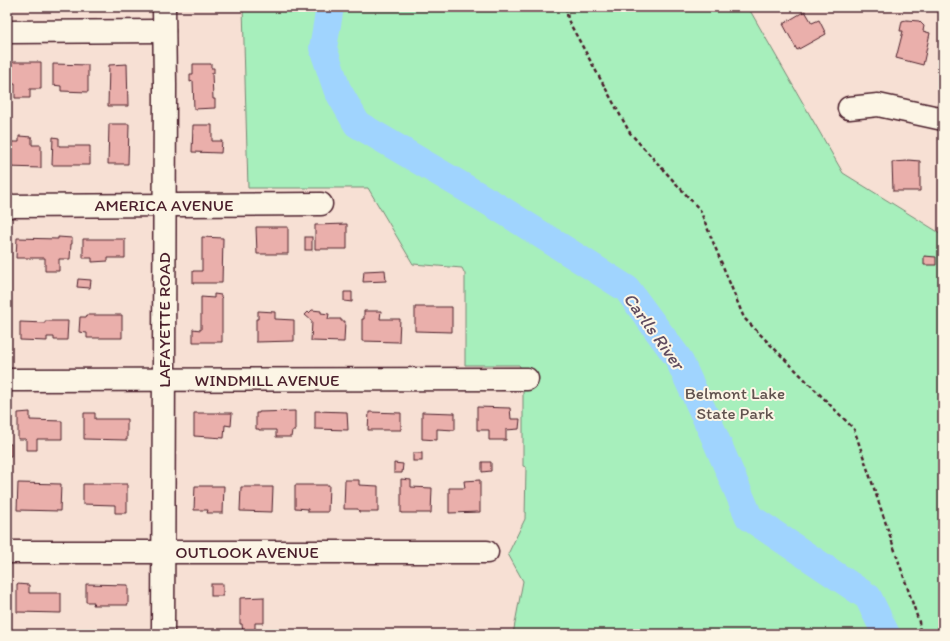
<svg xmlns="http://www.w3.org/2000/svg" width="950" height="641" font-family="Itim,sans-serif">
<rect width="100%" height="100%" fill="#f7e0d4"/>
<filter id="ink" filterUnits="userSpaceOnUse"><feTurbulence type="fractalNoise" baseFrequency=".025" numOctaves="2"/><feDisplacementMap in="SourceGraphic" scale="8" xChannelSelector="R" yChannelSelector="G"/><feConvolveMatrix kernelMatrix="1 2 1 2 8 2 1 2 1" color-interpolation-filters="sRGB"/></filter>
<g filter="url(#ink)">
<polygon fill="#a7efbc" stroke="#788774" points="243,7 748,7 843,173 943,235 943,634 513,634 523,581 508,554 525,519 526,467 523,466 523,372 519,365 465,365 465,274 462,268 413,264 368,188 248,188"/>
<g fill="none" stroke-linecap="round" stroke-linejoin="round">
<polyline stroke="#a0d4fe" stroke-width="28" points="330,7 323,48 337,89 357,124 496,206 627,289 678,358 713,433 749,517 868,597 886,634"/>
</g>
<g fill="#eaafab" stroke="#4a1f2b">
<polygon points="805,11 812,23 819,20 826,34 797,50 783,24"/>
<polygon points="906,20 919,21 924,26 923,31 930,33 923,65 896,58 903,31 900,31 902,21"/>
<polygon points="7,62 41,62 41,89 30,89 30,98 15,98 15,84 7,84"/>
<polygon points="53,64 88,65 88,92 61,91 61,86 53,85"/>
<polygon points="127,64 128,106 108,106 109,65"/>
<polygon points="193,64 211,64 211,68 214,68 214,73 212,73 213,99 215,99 215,108 194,109 193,81 190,82 190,74 193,74"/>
<polygon points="109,124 129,124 128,164 108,164"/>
<polygon points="193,125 212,125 212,141 222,141 221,153 192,152"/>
<polygon points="19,136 32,137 32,145 41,145 41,168 7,167 7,142 19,142"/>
<polygon points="53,137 59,138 59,146 90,146 90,165 52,165"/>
<polygon points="908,160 920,161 920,191 893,191 892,162 908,161"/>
<polygon points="347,224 347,249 315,249 315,225"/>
<polygon points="256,227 288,227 288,254 257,254"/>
<polygon points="58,237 72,238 72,244 71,244 70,259 59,259 59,271 45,271 45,258 16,258 17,238 58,239"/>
<polygon points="202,237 223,238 222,283 193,283 193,271 202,271"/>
<rect x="305" y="237" width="7" height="13"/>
<polygon points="83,239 125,239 125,258 108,258 108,261 92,262 92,258 83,258"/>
<polygon points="924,256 936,257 936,265 924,265"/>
<polygon points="385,270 386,281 363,282 364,271"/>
<polygon points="78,279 91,280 90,288 77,287"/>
<polygon points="344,292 352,292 352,302 344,301"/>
<polygon points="214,294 221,295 221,297 222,298 222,342 193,342 193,329 201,330 201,297 214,298"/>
<polygon points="415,307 452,307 452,332 415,331"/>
<polygon points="312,310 321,311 321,313 329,314 328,319 341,319 341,321 345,321 344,342 311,341 312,321 305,315 308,312 309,313"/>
<polygon points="258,311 275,312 275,319 294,320 294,341 256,342 256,319 258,319"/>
<polygon points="364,311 381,311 380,319 400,319 399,342 362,341 362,319 364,319"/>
<polygon points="87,315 122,315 122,338 87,338 87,333 79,332 80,317 86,317"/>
<polygon points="45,321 68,321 67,340 54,340 54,337 47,337 47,341 20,340 20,322 45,323"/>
<polygon points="477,407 510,408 511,419 520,419 519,429 506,430 506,440 489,440 489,430 477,430"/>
<polygon points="295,411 295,431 292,431 291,437 276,437 276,430 259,430 259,429 256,429 256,413 259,413 259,412"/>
<polygon points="315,411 347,412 348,430 315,429"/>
<polygon points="30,412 30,420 62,421 62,439 37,439 37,450 26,450 26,439 18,439 18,413"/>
<polygon points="369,412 401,413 401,430 368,430"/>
<polygon points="422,412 455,413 455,430 437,429 437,440 422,439"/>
<polygon points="84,413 95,413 95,419 127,419 127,440 84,439"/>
<polygon points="194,413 232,413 231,426 225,425 224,438 194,436"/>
<rect x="7" y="444" width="4" height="12"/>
<rect x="413" y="453" width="9" height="8"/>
<polygon points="482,462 491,462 491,471 482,472"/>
<polygon points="394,463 403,464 402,473 394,473"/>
<polygon points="401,479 411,480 411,487 432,488 431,513 401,513"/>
<polygon points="345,480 359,480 359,485 378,486 378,512 359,512 358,509 344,509"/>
<polygon points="480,480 480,512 449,513 449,488 465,488 464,481"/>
<polygon points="18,483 61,484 60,511 17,510"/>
<polygon points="83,484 127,484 127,513 115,513 115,505 83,504"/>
<polygon points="295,485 329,485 328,512 308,512 308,509 295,508"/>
<polygon points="195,486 224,486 223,513 207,513 208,510 194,510"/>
<polygon points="241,487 273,487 272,512 240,511"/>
<polygon points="17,584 29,585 29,593 61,593 61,613 17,612"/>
<polygon points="86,584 128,585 128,605 93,605 94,602 86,602"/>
<rect x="211" y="584" width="12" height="12"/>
<polygon points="264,597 264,623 255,623 255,634 243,634 242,624 240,624 240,598"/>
<polygon points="463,629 468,634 457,634"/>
</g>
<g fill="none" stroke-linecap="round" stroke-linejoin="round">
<g stroke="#4a1f2b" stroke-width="25">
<g id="minor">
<polyline points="7,32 164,31"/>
<polyline points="849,108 878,105 943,119"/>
<polyline points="7,206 321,204"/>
<polyline points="7,380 527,379"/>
<polyline points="7,552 487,552"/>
<polyline points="163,634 165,85 164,7"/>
</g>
</g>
<polyline stroke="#4a1f2b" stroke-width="2.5" stroke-dasharray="4 3" stroke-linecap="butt" points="566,7 568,20 630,133 700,210 744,318 854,429 919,622 920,634"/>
<use href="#minor" stroke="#fcf5e5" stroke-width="22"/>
</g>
</g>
<g text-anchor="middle" stroke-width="4" stroke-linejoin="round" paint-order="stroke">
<g font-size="17" fill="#4a1f2b" stroke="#fcf5e5">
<text x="164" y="211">AMERICA AVENUE</text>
<text transform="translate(164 320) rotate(-90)" y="6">LAFAYETTE ROAD</text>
<text x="267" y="386">WINDMILL AVENUE</text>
<text x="247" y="558">OUTLOOK AVENUE</text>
</g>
<g font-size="17" fill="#61534f" stroke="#fcf5e5">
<text x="735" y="399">Belmont Lake<tspan x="735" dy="20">State Park</tspan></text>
</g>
<g font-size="18" font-style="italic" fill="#604c60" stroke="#fcf5e5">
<text transform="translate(654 331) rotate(54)" y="6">Carlls River</text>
</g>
</g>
<rect width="950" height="641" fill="none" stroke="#fcf5e5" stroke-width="24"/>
<rect x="12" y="12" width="926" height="617" fill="none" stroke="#4a1f2b" stroke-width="1.5" filter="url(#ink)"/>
</svg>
